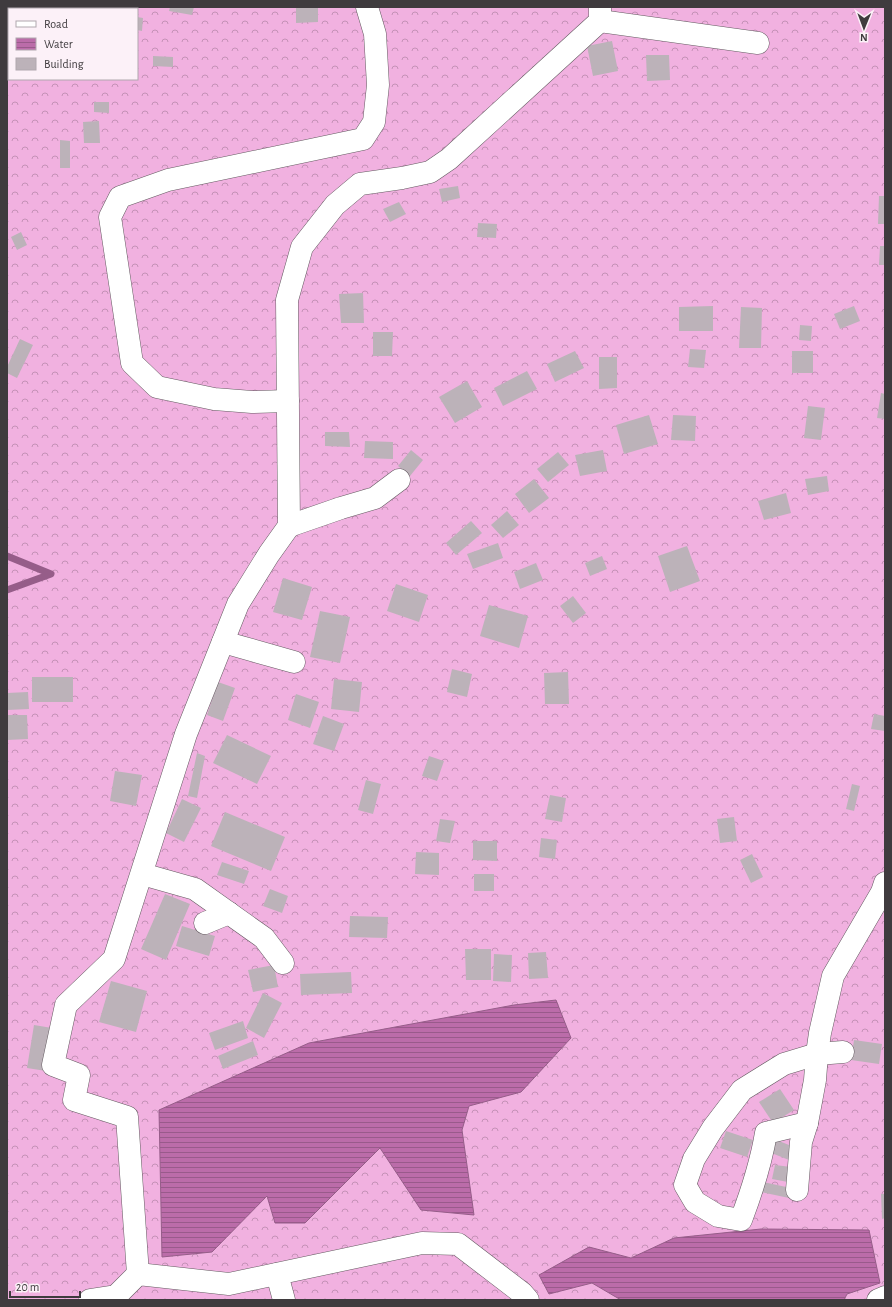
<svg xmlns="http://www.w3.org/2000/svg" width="892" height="1307" font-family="'Alegreya Sans',sans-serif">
<defs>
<pattern id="forest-crowns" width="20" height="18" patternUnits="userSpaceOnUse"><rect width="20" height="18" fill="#f1b1e0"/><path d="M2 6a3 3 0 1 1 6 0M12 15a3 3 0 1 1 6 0" fill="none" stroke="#c591b7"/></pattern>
<pattern id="water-rules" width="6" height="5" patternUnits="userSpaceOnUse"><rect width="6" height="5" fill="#bb6ca9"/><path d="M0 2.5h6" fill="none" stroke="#995a8b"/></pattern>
</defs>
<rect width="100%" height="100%" fill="#eee4eb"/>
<path fill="url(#forest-crowns)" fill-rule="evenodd" d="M7 7H885V1300H7ZM9 9H137V79H9Z"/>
<g fill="url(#water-rules)" stroke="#965d89">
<polygon points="556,1000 571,1038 521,1092 469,1106 462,1130 474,1215 421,1210 380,1148 305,1223 275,1223 267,1196 212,1252 162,1257 159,1110 309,1043 514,1005"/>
<polygon points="761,1229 869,1230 880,1283 847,1294 844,1300 621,1300 592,1283 549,1294 539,1275 589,1247 631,1258 674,1238"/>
</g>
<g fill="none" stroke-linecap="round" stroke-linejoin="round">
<polyline stroke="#965d89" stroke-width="7" points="7,556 51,574 7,590"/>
</g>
<g fill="#bcb2b9">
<polygon points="170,7 194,7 192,15 169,11"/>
<polygon points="296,7 318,7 318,22 296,23"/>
<polygon points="137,17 143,18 142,31 137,30"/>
<polygon points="612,41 618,71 593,76 587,46"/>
<polygon points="646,55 669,55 670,80 647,81"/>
<polygon points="153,56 173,57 173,67 153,66"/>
<polygon points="94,102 109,102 109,113 94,112"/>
<polygon points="99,121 100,143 84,143 83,122"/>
<polygon points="60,140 70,141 70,168 60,168"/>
<polygon points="458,186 460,198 442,202 439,189"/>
<polygon points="879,196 885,196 885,224 878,224"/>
<polygon points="399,202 406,214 390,222 383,209"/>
<polygon points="478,223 497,224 496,238 477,237"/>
<polygon points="21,232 27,245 17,250 11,237"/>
<polygon points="880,246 885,246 885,265 879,265"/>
<polygon points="363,293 364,323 341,323 339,294"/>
<polygon points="713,306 713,331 679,331 679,307"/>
<polygon points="854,306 860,321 840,329 834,314"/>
<polygon points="741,307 762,308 761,348 739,348"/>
<polygon points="800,325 812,326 811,341 799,340"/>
<polygon points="373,332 393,332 392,356 373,356"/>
<polygon points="20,339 33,345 17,378 7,373 7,367"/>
<polygon points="690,349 706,350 704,368 688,367"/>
<polygon points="575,351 584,368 555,382 547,364"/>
<rect x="792" y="351" width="21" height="22"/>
<polygon points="599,357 617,357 617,388 599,389"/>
<polygon points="527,371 537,389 503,406 494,388"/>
<polygon points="467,381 482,407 455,423 439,397"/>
<polygon points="881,393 885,394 885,419 877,418"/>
<polygon points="808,406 825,408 821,440 804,438"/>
<polygon points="649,415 658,444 624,454 616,425"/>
<polygon points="673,415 696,416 695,441 671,440"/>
<polygon points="325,432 349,432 350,447 325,446"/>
<polygon points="365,441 393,442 393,459 364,458"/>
<polygon points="411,450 423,460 410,476 398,466"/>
<polygon points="603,450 607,471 580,476 575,455"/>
<polygon points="558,452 569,465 548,482 537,469"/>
<polygon points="827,476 829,491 808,495 805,479"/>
<polygon points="534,479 549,498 529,513 515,494"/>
<polygon points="786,493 791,513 764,520 758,501"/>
<polygon points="507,511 519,525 503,538 491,525"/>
<polygon points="471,521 482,533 456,555 446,543"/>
<polygon points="498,543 503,558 473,569 467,554"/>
<polygon points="687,546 700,581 670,592 658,556"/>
<polygon points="602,556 607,569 590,576 585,563"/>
<polygon points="536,563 543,580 520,589 514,572"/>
<polygon points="283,578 312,587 302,620 273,612"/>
<polygon points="396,584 428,595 419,622 387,611"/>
<polygon points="573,596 586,613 573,623 560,606"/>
<polygon points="489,605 528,616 519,648 480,636"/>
<polygon points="320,611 350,617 340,663 310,657"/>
<polygon points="452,669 472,674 467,697 447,692"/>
<polygon points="568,672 569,704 545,704 544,673"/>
<rect x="32" y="677" width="41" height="25"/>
<polygon points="334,679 362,682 359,712 331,709"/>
<polygon points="218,682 235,688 223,721 207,715"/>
<polygon points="28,692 29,709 7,710 7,693"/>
<polygon points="296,694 319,702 310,728 288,720"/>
<polygon points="874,714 885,716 885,731 871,729"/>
<polygon points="7,715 27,715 28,739 7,740"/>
<polygon points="323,716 344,724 334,751 313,744"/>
<polygon points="227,735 271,756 257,784 213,763"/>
<polygon points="197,753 205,756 197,798 188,796"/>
<polygon points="429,756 444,761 437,781 422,776"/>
<polygon points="115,771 142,775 136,806 110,801"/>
<polygon points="366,780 381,784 373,814 358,810"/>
<polygon points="852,784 860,786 854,811 846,809"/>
<polygon points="550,795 566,798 562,822 545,819"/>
<polygon points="182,799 201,808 184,842 166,833"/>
<polygon points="225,812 285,837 271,871 211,846"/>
<polygon points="734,817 737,841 720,843 717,819"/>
<polygon points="440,819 455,821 450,843 436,841"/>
<polygon points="541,838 557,840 555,859 539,857"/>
<polygon points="473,841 497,841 497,861 473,860"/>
<polygon points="416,852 439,853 439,875 415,874"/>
<polygon points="752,854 763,877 751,883 740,860"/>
<polygon points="222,862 249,871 244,884 217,875"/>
<rect x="474" y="874" width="20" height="17"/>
<polygon points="270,889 288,896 282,913 263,906"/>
<polygon points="165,894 190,904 166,960 141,949"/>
<polygon points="350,916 388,917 387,938 349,937"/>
<polygon points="182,926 215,936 209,956 176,946"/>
<polygon points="465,949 491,949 491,980 466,980"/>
<polygon points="546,952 548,978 529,979 528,953"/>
<polygon points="494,954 512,955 511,982 493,981"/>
<polygon points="274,965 278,987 253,992 248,970"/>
<polygon points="351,972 352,993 301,995 300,974"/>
<polygon points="111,981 147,991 136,1032 99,1022"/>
<polygon points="263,993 282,1003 264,1038 246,1028"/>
<polygon points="243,1021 248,1038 215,1050 209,1033"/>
<polygon points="34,1025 52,1028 46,1071 27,1068"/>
<polygon points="854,1040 882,1044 879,1064 851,1060"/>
<polygon points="253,1041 258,1055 223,1069 218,1056"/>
<polygon points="780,1089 794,1110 773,1123 759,1102"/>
<polygon points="726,1131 753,1140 747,1157 720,1148"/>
<polygon points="774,1139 794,1147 789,1160 769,1152"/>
<polygon points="775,1165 791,1167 788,1182 772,1179"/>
<polygon points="763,1182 791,1188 789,1198 761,1192"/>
<polygon points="881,1194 885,1194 885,1218 882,1219"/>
</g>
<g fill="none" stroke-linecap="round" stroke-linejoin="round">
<g stroke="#645b61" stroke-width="23">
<g id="street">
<polyline points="600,21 758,43"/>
<polyline points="288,401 252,402 214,399 157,387 132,363 110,217 120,197 168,180 363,139 374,122 378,85 375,34 367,7"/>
<polyline points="289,526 341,508 375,498 399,480"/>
<polyline points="223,642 294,662"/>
<polyline points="142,874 195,889 264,938 283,963"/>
<polyline points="205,923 229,913"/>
<path d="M807 1123 766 1133C761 1163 752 1191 741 1220L718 1216 695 1202 685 1185 694 1159 713 1128 742 1090 784 1064 817 1054 843 1052"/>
<polyline points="797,1190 801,1142 807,1123 815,1080 817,1054 820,1033 833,976 882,892 885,883"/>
<polyline points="138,1274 127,1117 74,1100 79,1075 53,1065 66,1005 114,959 186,734 238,604 269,554 289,526 287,300 302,247 335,205 360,184 402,178 430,172 449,159 600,21 600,7"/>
<polyline points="277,1274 284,1300"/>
<polyline points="90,1300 116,1296 138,1274 229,1284 422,1243 458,1244 522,1293 528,1300"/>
<polyline points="878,1300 885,1297"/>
</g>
</g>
<use href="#street" stroke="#fff" stroke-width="22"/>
</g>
<rect width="892" height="1307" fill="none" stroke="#3f3b3e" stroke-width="16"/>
<rect x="8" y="8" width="130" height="72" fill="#fcf1f8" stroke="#b0a8ae"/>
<rect x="16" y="21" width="20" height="6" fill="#ffffff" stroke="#b0a8ae"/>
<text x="44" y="28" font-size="12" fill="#3f3b3e">Road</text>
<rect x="16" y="38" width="20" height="12" fill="url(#water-rules)" stroke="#b0a8ae"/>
<text x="44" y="48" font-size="12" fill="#3f3b3e">Water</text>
<rect x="16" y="58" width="20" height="12" fill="#bcb2b9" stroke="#b0a8ae"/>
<text x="44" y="68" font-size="12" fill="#3f3b3e">Building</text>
<g transform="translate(864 28) rotate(181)" stroke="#fcf1f8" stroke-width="3" paint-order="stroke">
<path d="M0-3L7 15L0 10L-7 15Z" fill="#3f3b3e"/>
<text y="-6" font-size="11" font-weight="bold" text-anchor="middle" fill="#3f3b3e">N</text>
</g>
<path d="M10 1291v6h70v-6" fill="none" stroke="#3f3b3e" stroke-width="2"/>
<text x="16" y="1291" font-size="12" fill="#3f3b3e" stroke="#fcf1f8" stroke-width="3" paint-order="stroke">20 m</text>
</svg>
